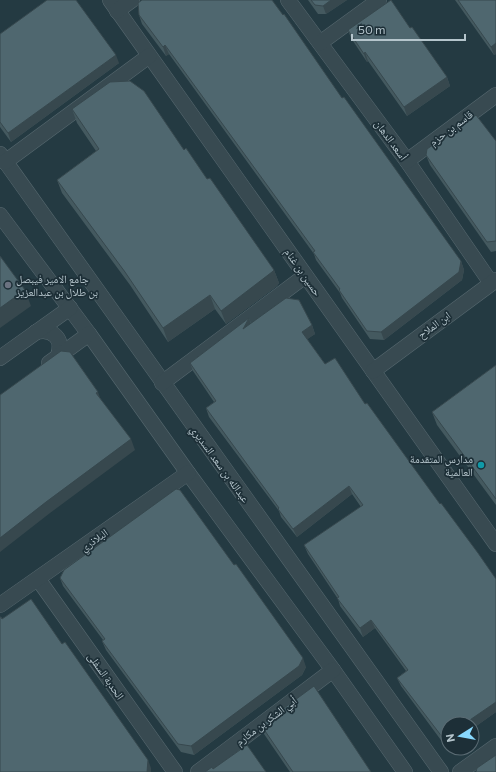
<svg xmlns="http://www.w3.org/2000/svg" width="496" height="772" font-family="Commissioner,'Noto Naskh Arabic',sans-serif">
<rect width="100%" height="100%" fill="#243a42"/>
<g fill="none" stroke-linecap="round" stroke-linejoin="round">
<g stroke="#56686f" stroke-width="16">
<g id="street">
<polyline points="110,0 496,544"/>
<polyline points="288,0 407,161 491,283"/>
<polyline points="117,11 132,0"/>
<polyline points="320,43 379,0"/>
<polyline points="0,154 441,772"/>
<polyline points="407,161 496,95"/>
<polyline points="5,162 149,56"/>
<polyline points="0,215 89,334 188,473 333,670 405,772"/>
<path d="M36 332C53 328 64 339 58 356"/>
<polyline points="0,358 70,308"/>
<polyline points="49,363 89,334"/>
<polyline points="373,371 496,280"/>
<polyline points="162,383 305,276"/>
<polyline points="38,579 175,772"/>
<polyline points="0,605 188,473"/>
<polyline points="198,772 333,670"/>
<polyline points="460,772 496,746"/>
</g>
</g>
<use href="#street" stroke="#384a51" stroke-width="15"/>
</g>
<g fill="#44595f">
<polygon points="308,0 347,0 326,14 318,14"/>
<polygon points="455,0 496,0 496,54 494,55"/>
<polygon points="139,15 342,98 461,261 464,270 462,280 384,340 370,339 342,298 340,293 316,260 314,254 169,54 166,56 142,24"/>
<polygon points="410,28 447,77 450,86 407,116 368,61 367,62 351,38 348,30"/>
<polygon points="0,34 119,63 11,142 0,127"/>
<polygon points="72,109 184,150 207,179 274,270 279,283 277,286 226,324 215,309 168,342 130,285 62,193 57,180 96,151 77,123"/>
<polygon points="496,141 496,251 491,252 430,165 426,155"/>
<polygon points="249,318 251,323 312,325 315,334 307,339 325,364 365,404 496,579 496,712 472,729 448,724 448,746 446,747 401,686 397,678 406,671 375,628 363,637 340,606 338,599 308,554 304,545 361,507 352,494 297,537 281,517 279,511 209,417 206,408 214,402 193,371 190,363"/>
<polygon points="496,365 496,505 437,425 432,412"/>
<polygon points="60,578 306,667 302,675 194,755 181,752 106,650 102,641 103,640 63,586"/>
<polygon points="261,725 371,772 290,772 264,734"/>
</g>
<g fill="#37484e">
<polygon points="331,0 347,0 326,14 323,6"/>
<polygon points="496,43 496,54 494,55 491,47"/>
<polygon points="165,45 169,54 166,56 163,47"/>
<polygon points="365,52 368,61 367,62 364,54"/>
<polygon points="116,55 119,63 11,142 8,133"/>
<polygon points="447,77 450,86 407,116 404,107"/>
<polygon points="461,261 464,270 462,280 384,340 381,332"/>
<polygon points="274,270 279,283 277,286 226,324 221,311"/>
<polygon points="25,290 31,306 0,328 0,308"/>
<polygon points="210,295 215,309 168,342 163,328"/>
<polygon points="249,318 252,327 243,329"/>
<polygon points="312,325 315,334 305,341 302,332"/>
<polygon points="98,392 102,403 96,393"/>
<polygon points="131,439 135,450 50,513 0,552 0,538 46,502"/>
<polygon points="349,486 352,494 297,537 293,529"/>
<polygon points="371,620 375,628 363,637 360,628"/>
<polygon points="303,658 306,667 302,675 194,755 191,746"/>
<polygon points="496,702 496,712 472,729 472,724 464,724"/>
<polygon points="448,735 448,746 446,747 443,738"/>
<polygon points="148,760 151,768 151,772 147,772"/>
</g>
<g fill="#4f676f" stroke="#37484e">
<polygon points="47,0 76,0 116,55 8,133 0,122 0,34"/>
<polygon points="142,0 272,0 283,15 284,14 342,98 344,97 461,261 459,272 381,332 367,331 339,290 340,289 313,252 315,251 165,45 163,47 139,15 138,3"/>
<polygon points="311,0 331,0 323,6 315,5"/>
<polygon points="391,0 410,28 412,27 447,77 404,107 365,52 364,54 348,30"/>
<polygon points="458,0 496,0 496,43 491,47"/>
<polygon points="130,81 144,91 184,150 186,148 207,179 210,178 274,270 272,272 221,311 210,295 163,328 125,272 57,180 99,149 72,109 110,82"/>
<polygon points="476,115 496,141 496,241 487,242 426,155 427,149"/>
<polygon points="0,256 25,290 0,308"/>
<polygon points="286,298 299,300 312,325 302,332 325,364 335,358 365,404 367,403 440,504 441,503 478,553 496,579 496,702 464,724 448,724 448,735 443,738 397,678 408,670 371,620 360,628 337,598 339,597 304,545 363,505 349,486 293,529 278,509 279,508 206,408 216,401 190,363 249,318 243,329"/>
<polygon points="61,351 70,352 98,392 96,393 131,439 46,502 0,538 0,395"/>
<polygon points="496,365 496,499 432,412"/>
<polygon points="176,489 180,490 234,565 236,564 303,658 299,666 191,746 178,744 102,641 105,639 60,578 64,570"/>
<polygon points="31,599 62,644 65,642 148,760 147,772 0,772 0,617 1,617 2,619"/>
<polygon points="314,686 371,772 293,772 261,725"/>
<polygon points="247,745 266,772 205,772 212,767 213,769"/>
<polygon points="496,755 496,772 476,772 477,768"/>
</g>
<circle fill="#6b7280" stroke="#1d2f37" stroke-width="1.5" cx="8" cy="285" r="4"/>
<circle fill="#0f9aa8" stroke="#1d2f37" stroke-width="1.5" cx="481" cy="465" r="4"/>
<g text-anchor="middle" stroke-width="3.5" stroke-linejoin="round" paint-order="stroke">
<g font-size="11" fill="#b5c5cc" stroke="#1d2f37">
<text transform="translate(451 128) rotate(-37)" y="4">قاسم بن حزم</text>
<text transform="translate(391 140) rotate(54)" y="4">أسعد الدهان</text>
<text transform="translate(303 272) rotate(55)" y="4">حسين بن غنام</text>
<text transform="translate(434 325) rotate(-36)" y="4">ابن الملاح</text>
<text transform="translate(220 464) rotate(54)" y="4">عبدالله بن سعد السديري</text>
<text transform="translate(94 540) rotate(-35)" y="4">البلاذري</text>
<text transform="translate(106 676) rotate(55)" y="4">الحدبة السفلى</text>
<text transform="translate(266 721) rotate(-37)" y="4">أبي الشكر بن مكارم</text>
</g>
<g font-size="11" fill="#b5c5cc" stroke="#1d2f37" text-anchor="start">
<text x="16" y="283">جامع الامير فيبصل<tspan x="16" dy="13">بن طلال بن عبدالعزيز</tspan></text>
<text x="473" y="463" text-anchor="end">مدارس المتقدمة<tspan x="473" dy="13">العالمية</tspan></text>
</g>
</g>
<g transform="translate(460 736) rotate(259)"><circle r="19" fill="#1d2f37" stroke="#5a6b73"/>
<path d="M0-3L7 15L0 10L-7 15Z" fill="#88d9fe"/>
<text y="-6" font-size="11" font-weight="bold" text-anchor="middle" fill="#b5c5cc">N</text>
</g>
<path d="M352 34v6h113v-6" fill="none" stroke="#b5c5cc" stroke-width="2"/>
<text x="358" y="34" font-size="12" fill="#b5c5cc" stroke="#1d2f37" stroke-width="3" paint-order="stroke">50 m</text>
</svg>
